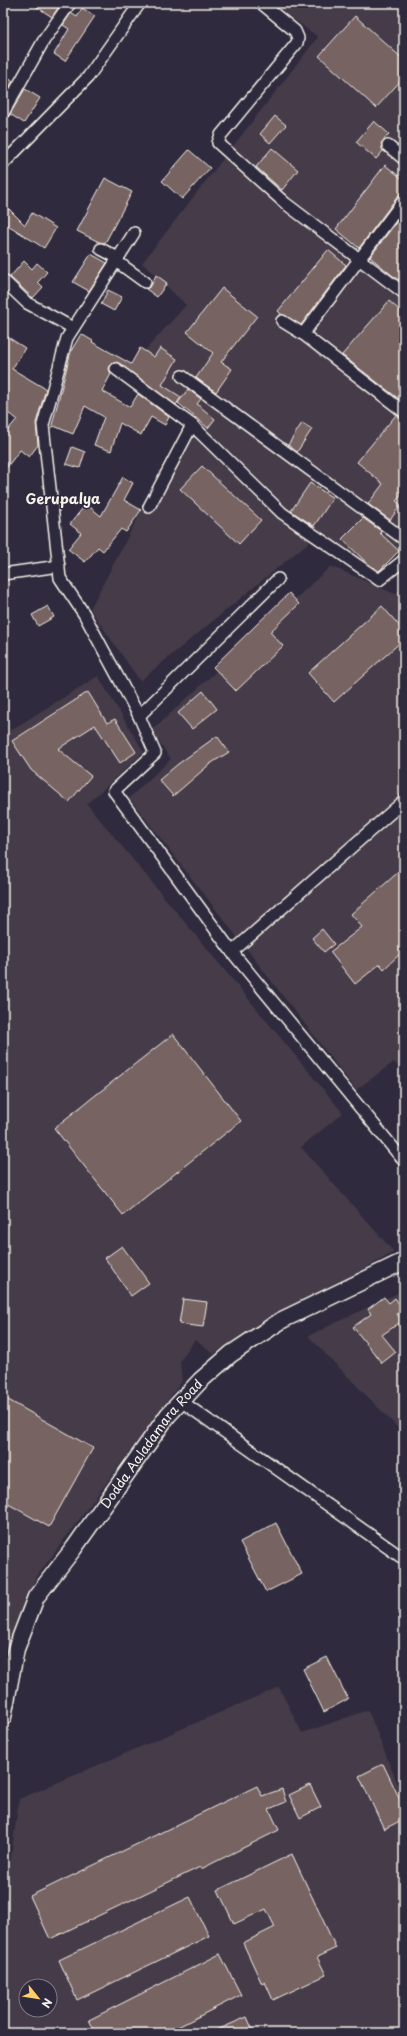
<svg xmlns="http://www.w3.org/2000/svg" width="407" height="2036" font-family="'Playpen Sans',sans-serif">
<rect width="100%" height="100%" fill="#2f2a3d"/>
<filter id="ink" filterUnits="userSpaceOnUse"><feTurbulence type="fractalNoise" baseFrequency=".025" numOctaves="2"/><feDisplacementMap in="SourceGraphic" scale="8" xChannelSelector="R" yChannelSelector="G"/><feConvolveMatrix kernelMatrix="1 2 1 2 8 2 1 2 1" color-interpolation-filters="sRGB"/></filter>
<g filter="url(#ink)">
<g fill="#443b48" fill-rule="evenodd">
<polygon points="271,3 404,3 404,543 377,568 314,538 140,681 90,609 195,408 131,366 186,305 142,263 318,37"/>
<polygon points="331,566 395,594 404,586 404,1073 394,1062 356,1090 129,798 171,759 151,731"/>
<polygon points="98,676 144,752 87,804 343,1113 301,1147 394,1252 213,1354 195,1340 180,1361 182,1381 35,1579 3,1679 3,735"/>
<polygon points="404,1290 404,1434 308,1336"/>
<path d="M279 1687 302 1733 368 1710 404 1800V2033H3V1914L19 1799ZM26 1986H50V2010H26Z"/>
</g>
<g fill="#766362" stroke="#f4f1e8">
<polygon points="31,3 56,3 60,5 52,17"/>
<polygon points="82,8 95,16 65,61 54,54 69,29 63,25 71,13 77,17"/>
<polygon points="355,16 404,60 404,77 376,108 319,56"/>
<polygon points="3,76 13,81 3,99"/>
<polygon points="25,89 40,98 24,123 10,114"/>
<polygon points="275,116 286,125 270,143 260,134"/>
<polygon points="374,121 389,134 381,143 383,151 376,159 356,142"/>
<polygon points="272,148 298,170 282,190 256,167"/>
<polygon points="189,150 210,168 182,199 162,181"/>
<polygon points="385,165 404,180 404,193 398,196 359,248 336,229"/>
<polygon points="105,178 132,192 105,243 99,242 77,231"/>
<polygon points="9,209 25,225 32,213 56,228 44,248 3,222 3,215"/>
<polygon points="404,212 404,273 398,280 370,257"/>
<polygon points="328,250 346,265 301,325 281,314 278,311"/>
<polygon points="91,254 107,263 89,291 73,282"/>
<polygon points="24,261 32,269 37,263 47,272 38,282 43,287 33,298 10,277"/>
<polygon points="156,275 167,283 157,297 146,289 151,286"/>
<polygon points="222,288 257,316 221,362 232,369 216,392 196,378 213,353 187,332"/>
<polygon points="108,290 122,297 114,311 101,304"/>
<polygon points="389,301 404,314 404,403 342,355"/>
<polygon points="3,334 25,348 12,369 46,389 36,423 38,445 29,457 20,450 3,472 3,436 17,419 3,410"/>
<polygon points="81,334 93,341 92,342 131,364 140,348 154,357 160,348 177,359 162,385 181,397 176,405 117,362 110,365 109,369 111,374 102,391 130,407 138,394 169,417 165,425 151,417 141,435 120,423 111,451 94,445 104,417 85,406 73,434 54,426 51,429 71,351"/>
<polygon points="188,389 201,399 197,404 215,419 208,428 178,403"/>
<polygon points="396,415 404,419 404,492 396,501 401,505 390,520 368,504 383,484 357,462"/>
<polygon points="302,423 312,429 297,452 288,445"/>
<polygon points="72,447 85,452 80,468 66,464"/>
<polygon points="202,466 261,520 239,544 180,489"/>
<polygon points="123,477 133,483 124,500 141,510 126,532 121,529 103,551 98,547 85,562 68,549 81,533 70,524 86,504 101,516"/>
<polygon points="310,483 333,498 314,526 291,511"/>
<polygon points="363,518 381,531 380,533 399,551 379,571 368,564 342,539"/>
<polygon points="289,593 299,604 270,632 283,646 236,691 213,667"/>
<polygon points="48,606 54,617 38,626 32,615"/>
<polygon points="382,606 404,631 404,639 334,702 308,673"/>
<polygon points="203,691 217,709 192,729 178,713"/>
<polygon points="88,692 107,723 115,719 136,752 120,763 95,725 58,749 91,776 69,802 31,770 12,741"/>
<polygon points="217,736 229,752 210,764 173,796 159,780 178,764"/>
<polygon points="404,867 404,950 384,969 380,964 355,984 330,952 362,927 351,914"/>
<polygon points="322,929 334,944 324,952 312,938"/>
<polygon points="173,1034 241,1121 123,1215 54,1128"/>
<polygon points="122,1246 149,1283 131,1296 105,1258"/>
<polygon points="384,1297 389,1303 395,1298 403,1310 397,1314 402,1321 382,1335 396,1352 382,1363 353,1327 371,1314 368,1309"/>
<polygon points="183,1299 207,1302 203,1327 179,1324"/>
<polygon points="3,1397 93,1448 49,1527 3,1501"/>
<polygon points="276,1523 302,1574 266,1592 240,1542"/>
<polygon points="327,1657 348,1699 324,1712 303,1669"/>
<polygon points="383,1764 404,1808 404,1819 384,1829 359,1776"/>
<polygon points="310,1785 321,1807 300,1818 289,1795"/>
<polygon points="257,1786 262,1796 282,1789 286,1802 269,1809 279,1830 201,1869 200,1867 50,1939 30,1896"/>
<polygon points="292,1854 336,1948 317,1957 326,1975 273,2000 265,1982 262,1984 243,1943 275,1927 266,1909 234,1924 218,1890"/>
<polygon points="190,1897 209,1936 77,2000 59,1960"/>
<polygon points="220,1954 241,1995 166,2033 96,2033 89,2020"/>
<polygon points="247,2017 254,2033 210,2033"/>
</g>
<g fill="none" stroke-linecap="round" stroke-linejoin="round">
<g stroke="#f4f1e8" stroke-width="14">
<g id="minor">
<polyline points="261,3 295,31 298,38 297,43 221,135 218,143 285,203 404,293"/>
<polyline points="3,113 44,40 70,3"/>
<polyline points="388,146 404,159"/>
<polyline points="3,164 88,77 140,3"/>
<polyline points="134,233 67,338 43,425 60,578 84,614 139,716 155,753 114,791 232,952 404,1161"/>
<polyline points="101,249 118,258"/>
<polyline points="116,261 145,282"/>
<polyline points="3,280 27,303 73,328"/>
<polyline points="282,321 303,334 404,412"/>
<polyline points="303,334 404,200"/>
<polyline points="116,369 192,425 282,513 372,575 379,580 404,560"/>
<polyline points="182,376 404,539"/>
<polyline points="149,507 192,425"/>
<polyline points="3,574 59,566"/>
<polyline points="139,716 278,579"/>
<polyline points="232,952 404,801"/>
<polyline points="181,1401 404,1559"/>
</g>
</g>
<g stroke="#f4f1e8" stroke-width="19">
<g id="secondary">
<path id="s1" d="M3 1717 16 1649 36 1597 74 1548 168 1415 201 1380 231 1354 282 1320 404 1261"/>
</g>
</g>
<use href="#minor" stroke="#2f2a3d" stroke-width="11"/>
<use href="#secondary" stroke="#2f2a3d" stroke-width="16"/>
</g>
</g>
<g text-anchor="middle" stroke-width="3" stroke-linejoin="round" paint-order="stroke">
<g font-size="13" fill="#f4f1e8" stroke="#2f2a3d">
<text dy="5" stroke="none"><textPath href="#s1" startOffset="317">Dodda Aaladamara Road</textPath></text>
</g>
<g font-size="14" font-weight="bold" fill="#f4f1e8" stroke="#2f2a3d">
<text x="63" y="504">Gerupalya</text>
</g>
</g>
<rect width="407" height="2036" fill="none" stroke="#2f2a3d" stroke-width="16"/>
<rect x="8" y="8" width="391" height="2020" fill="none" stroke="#f4f1e8" stroke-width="1.5" filter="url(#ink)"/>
<g transform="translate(38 1998) rotate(120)"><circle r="19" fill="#2f2a3d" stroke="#7e7a81"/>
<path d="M0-3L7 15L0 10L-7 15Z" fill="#ffd166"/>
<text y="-6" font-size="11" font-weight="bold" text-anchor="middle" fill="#f4f1e8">N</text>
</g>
</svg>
